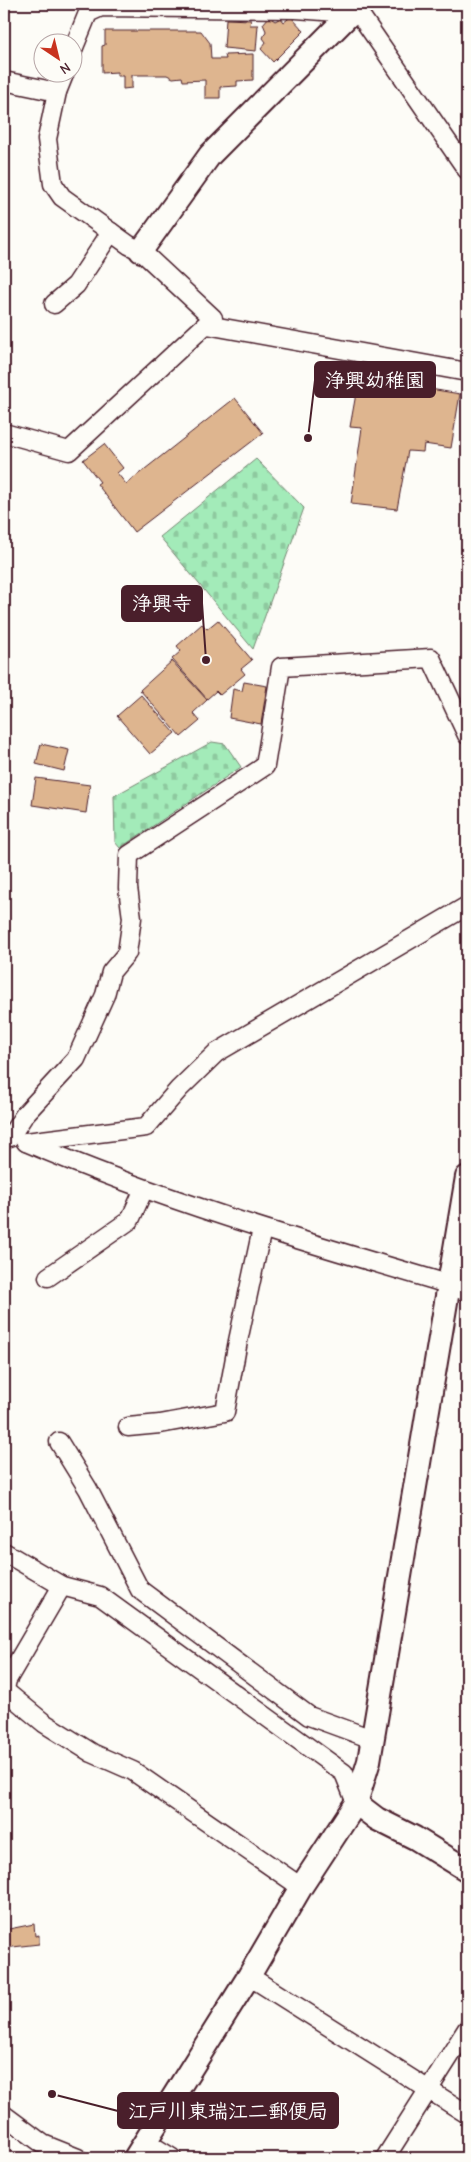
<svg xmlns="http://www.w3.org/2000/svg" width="471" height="2162" font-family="'Comic Neue','Klee One',sans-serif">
<defs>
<pattern id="cemetery-stones" width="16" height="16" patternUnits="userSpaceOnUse" patternTransform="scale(1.25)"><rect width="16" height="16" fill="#a3ebb9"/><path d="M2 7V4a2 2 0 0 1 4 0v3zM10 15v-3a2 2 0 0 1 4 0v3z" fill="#8ec99f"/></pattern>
</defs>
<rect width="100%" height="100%" fill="#fdfcf7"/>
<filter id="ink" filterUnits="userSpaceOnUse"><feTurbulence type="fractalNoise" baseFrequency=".02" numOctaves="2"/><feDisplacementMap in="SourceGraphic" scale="10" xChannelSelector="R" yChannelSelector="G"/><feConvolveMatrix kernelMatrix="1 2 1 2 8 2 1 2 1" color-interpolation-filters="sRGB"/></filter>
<g filter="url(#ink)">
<g fill="url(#cemetery-stones)" stroke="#768572">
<polygon points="256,459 304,508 253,649 160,537"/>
<polygon points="212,742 225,744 241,767 120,848 115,842 114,796"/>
</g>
<g fill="#deb58f" stroke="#4a1f2b">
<polygon points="269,17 275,21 281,18 284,22 291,17 304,31 273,62 261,49 266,42 263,38 266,31 263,24"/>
<polygon points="226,19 251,20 250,25 258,25 256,51 224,48"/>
<polygon points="105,31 201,31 210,43 211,59 226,59 225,55 253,54 253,80 237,81 237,86 220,87 220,98 205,98 205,80 183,81 182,77 173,78 167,75 132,75 132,88 123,89 123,76 117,76 117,72 102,73 102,46 105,45"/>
<polygon points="359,377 460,394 451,448 424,444 423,452 408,451 397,509 351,504 362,428 350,427"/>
<polygon points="235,398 263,433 134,532 97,484 100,482 83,460 104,444 123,468 117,473 126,484"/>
<polygon points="218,620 252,660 241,669 245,674 220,695 216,691 207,699 172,659 181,651 177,646 202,624 207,629"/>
<polygon points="172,661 207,700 193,713 200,721 181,737 140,690"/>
<polygon points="244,682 267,686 261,724 229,718 233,689 242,691"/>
<polygon points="141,695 175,733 150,754 117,716"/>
<polygon points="41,744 69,750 64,771 36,764"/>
<polygon points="36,778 90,785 86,813 32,805"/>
<polygon points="34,1924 35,1936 39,1935 39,1944 4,1948 4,1930"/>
</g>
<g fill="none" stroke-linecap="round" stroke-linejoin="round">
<g stroke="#4a1f2b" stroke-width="21">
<g id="minor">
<polyline points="354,6 467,170"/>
<polyline points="72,52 88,13 101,7 296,9 351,13"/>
<polyline points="4,81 57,92"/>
<polyline points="54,304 76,285 111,232"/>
<polyline points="207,325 467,372"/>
<polyline points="4,433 69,451 213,318 141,251 129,245 62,197 53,184 47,139 57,92 65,72"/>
<polyline points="10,1137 25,1114 76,1059 105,995 111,972 127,953 132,918 128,888 129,855 265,766 281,667 431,658 467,735"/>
<polyline points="26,1142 146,1127 179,1089 216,1053 467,906"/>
<path d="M26 1142C163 1201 305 1242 448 1284L467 1292"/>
<polyline points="48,1277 130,1220 144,1189"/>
<polyline points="128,1427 160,1424 225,1412 238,1341 262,1229"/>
<polyline points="59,1442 88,1489 140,1590 309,1716 372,1739"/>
<polyline points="4,1552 62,1586 100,1596 344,1773 356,1803"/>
<polyline points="4,1690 44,1723 92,1753 133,1771 301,1887"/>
<polyline points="4,1693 7,1680 62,1586"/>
<polyline points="249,1976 467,2114"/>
<polyline points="4,2115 43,2144 78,2158"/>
<polyline points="146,2142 172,2158"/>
<polyline points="385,2158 467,2029"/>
</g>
</g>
<g stroke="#4a1f2b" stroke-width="26">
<g id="tertiary">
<polyline points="141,251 210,155 351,13 355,4"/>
<polyline points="356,1803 377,1819 415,1838 467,1870"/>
<polyline points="135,2158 249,1976 301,1887 356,1803 369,1761 467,1177"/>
</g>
</g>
<use href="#minor" stroke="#fdfcf7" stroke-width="18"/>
<use href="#tertiary" stroke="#fdfcf7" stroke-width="22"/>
</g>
</g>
<path fill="none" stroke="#4a1f2b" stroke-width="2" d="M308 438L315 380M206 660L202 603M52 2094L118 2111"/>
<g fill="#4a1f2b" stroke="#fdfcf7" stroke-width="2">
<circle cx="308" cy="438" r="5"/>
<circle cx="206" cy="660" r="5"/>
<circle cx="52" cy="2094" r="5"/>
</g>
<g fill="#4a1f2b" stroke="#4a1f2b" stroke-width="2">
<rect x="315" y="362" width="120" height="35" rx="5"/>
<rect x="122" y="586" width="80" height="35" rx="5"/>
<rect x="118" y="2093" width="220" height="35" rx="5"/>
</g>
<g font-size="20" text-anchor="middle" font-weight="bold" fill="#fff">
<text x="375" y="387">浄興幼稚園</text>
<text x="162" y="610">浄興寺</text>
<text x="228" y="2118">江戸川東瑞江二郵便局</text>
</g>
<rect width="471" height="2162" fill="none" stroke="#fdfcf7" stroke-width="20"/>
<rect x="10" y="10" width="451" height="2142" fill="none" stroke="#4a1f2b" stroke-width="2" filter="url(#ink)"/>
<g transform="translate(58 58) rotate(145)"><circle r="24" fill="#fdfcf7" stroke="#b5a4a5"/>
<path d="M0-4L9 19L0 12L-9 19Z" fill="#c8321e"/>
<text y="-8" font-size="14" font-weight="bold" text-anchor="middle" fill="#4a1f2b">N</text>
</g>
</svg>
